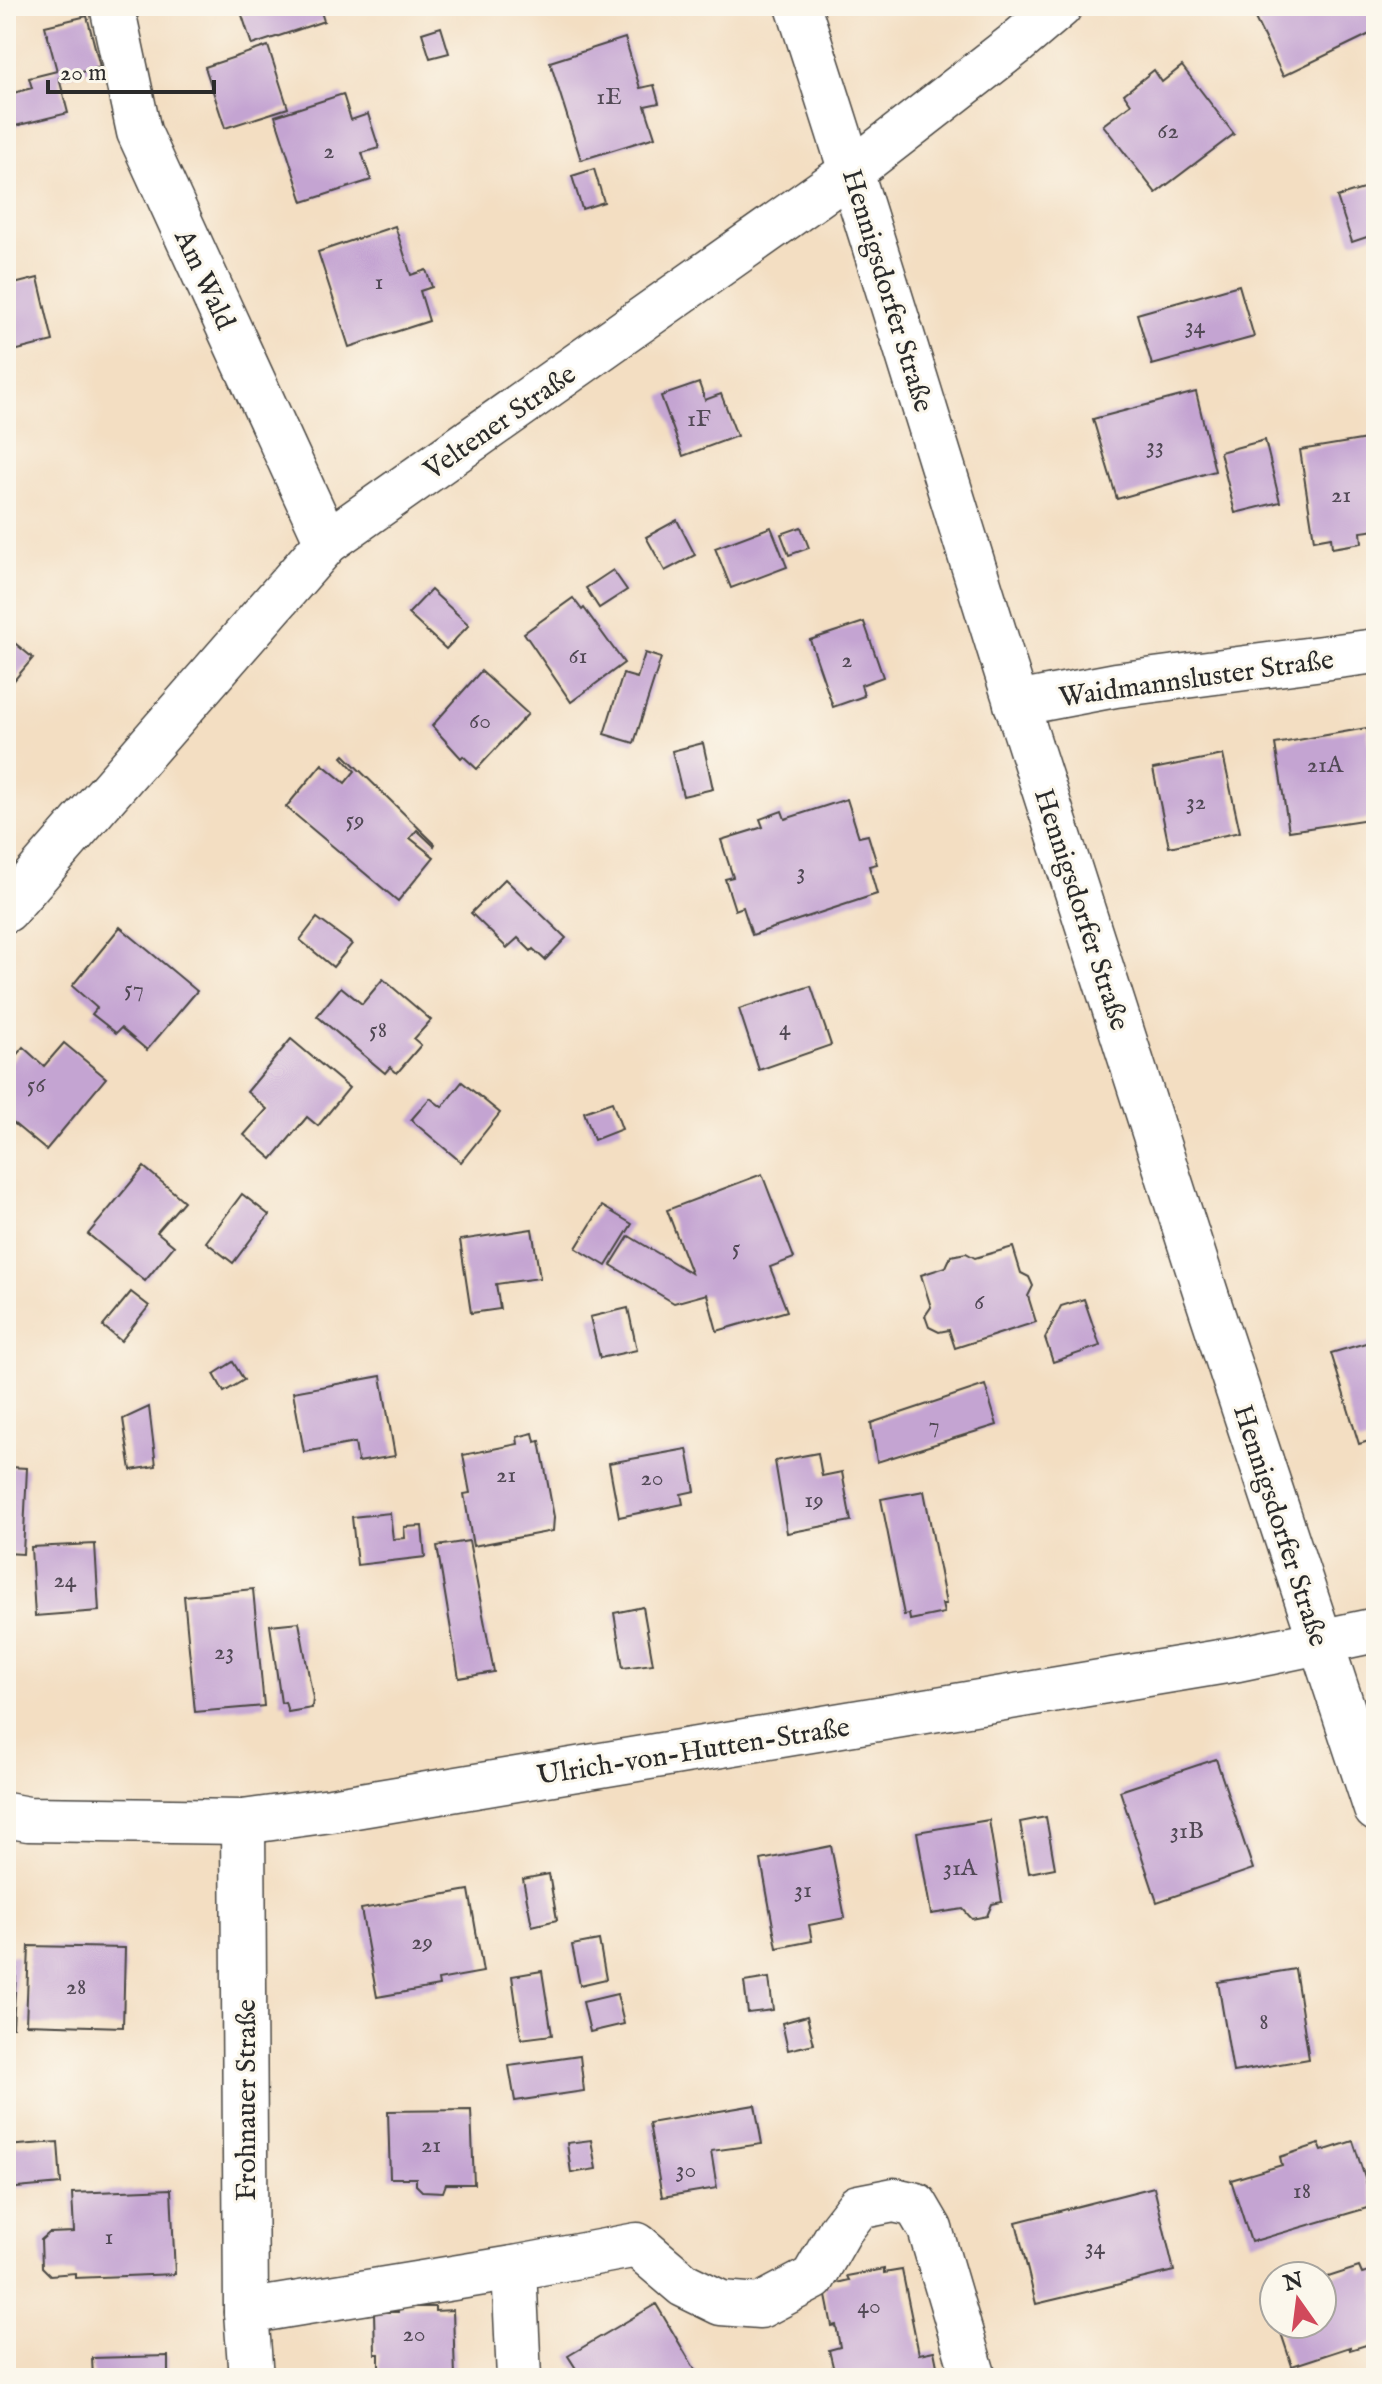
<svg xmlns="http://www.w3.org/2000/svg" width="1382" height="2384" font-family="'IM FELL English',serif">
<rect width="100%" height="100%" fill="#fbf7ec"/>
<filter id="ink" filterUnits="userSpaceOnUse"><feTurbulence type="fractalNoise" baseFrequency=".0125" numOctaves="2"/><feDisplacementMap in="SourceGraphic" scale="16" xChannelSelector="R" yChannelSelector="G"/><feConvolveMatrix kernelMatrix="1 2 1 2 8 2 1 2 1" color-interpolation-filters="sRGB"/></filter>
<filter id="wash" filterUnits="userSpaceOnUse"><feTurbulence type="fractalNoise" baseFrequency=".006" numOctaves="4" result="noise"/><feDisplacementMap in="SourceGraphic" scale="32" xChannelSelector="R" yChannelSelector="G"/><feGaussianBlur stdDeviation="1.8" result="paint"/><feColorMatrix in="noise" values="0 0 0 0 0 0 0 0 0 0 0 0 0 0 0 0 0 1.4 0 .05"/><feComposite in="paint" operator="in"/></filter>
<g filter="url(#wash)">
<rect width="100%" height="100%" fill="#f3dec2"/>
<g id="blocks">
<g fill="#c4a4d2">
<polygon points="239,6 319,6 324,21 252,45"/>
<polygon points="1249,6 1376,6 1376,31 1283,76"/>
<polygon points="87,16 100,67 59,78 68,113 7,128 6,95 32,88 29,78 57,71 45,26"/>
<polygon points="441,27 449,53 430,58 422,33"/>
<polygon points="625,38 640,88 654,85 659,103 645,106 655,137 581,160 550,62"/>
<polygon points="268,46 288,108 225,128 205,67"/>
<polygon points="1182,66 1234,134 1156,193 1103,125 1131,104 1124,94 1154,70 1162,82"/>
<polygon points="343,94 351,120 368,114 379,148 362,153 371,180 303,202 275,116"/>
<polygon points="594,169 604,202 582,209 572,176"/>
<polygon points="1376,185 1376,234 1352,242 1337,197"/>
<polygon points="395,226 411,275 426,270 432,287 420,291 429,321 349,347 318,252"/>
<polygon points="38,278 53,341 6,353 6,286"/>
<polygon points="1239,285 1254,337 1152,365 1137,314"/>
<polygon points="699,383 705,400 721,394 737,436 683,456 661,396"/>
<polygon points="1196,392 1215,471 1117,499 1093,419"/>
<polygon points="1373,438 1376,458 1376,530 1361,532 1362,543 1332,548 1331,537 1314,540 1300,450"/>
<polygon points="1265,440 1280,502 1235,513 1220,452"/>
<polygon points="677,520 695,555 665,571 646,537"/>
<polygon points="771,527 787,567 731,588 715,548"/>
<polygon points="801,527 809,548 789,555 781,534"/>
<polygon points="613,570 627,590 599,608 586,588"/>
<polygon points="431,590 469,625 446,649 408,614"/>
<polygon points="573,598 582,610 584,608 624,663 571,702 524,633"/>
<polygon points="864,622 883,677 861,685 864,696 833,707 810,640"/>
<polygon points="6,636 33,658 6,690"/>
<polygon points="645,653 661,658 634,743 604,734 623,674 637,678"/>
<polygon points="481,671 528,714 477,769 463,756 461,758 432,726"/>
<polygon points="1367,728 1376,784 1376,818 1289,831 1275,744"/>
<polygon points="703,743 713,789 683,796 672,751"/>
<polygon points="344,755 435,844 434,846 417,830 410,838 434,857 398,901 286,807 322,764 345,783 355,771 342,757"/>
<polygon points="1223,755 1240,832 1169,847 1153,769"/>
<polygon points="847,799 859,837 868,835 877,864 869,866 877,894 752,935 743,907 735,910 725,879 733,877 721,840 763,827 760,819 782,811 785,819"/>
<polygon points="505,879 566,938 545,960 533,949 531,951 518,938 507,948 471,913"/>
<polygon points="317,918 352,944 333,967 300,940"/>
<polygon points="120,927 197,991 147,1050 121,1028 116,1033 92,1014 97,1008 72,986"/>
<polygon points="383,979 431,1020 414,1039 421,1045 397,1073 390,1067 385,1073 317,1016 341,987 362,1004"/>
<polygon points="811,986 831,1045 759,1070 739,1009"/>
<polygon points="291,1039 349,1088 318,1126 307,1117 272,1159 244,1135 267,1109 247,1092"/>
<polygon points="64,1043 106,1078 46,1150 6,1117 6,1068 23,1047 44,1066"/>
<polygon points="462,1082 500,1113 461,1162 411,1120 430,1098 442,1107"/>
<polygon points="612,1102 622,1129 594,1140 584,1112"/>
<polygon points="144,1167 184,1201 157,1232 174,1246 145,1281 88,1234"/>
<polygon points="762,1174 794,1258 770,1267 787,1311 717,1331 707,1294 674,1303 611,1265 629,1236 691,1273 667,1210"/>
<polygon points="242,1194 269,1215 233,1263 206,1242"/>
<polygon points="602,1206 632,1224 606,1266 576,1248"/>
<polygon points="532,1229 540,1278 496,1284 500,1309 471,1313 460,1240"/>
<polygon points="1013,1247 1021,1273 1029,1277 1033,1286 1028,1296 1036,1322 955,1348 949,1330 939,1332 929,1327 925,1316 931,1307 921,1275 946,1267 951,1256 966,1253 975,1258"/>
<polygon points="131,1292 149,1306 121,1341 103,1326"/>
<polygon points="1084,1299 1100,1346 1053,1362 1045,1338 1061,1306"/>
<polygon points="628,1308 637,1350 600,1358 590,1317"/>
<polygon points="1376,1340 1376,1439 1359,1444 1331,1353"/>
<polygon points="233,1362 244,1380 224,1392 214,1374"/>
<polygon points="381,1376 395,1456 358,1462 355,1443 304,1452 293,1392"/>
<polygon points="985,1385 997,1425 877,1462 871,1423"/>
<polygon points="149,1407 156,1466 131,1470 123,1419"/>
<polygon points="533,1433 535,1442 540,1441 554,1517 553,1531 473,1546 464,1494 470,1493 463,1455 518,1444 517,1437"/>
<polygon points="687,1449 695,1491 681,1494 683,1504 619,1517 609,1463"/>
<polygon points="818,1453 822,1476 842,1472 851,1521 787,1533 775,1461"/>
<polygon points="9,1467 27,1468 23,1554 6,1553 6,1468"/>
<polygon points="924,1491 946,1604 942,1604 944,1613 910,1620 909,1614 904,1615 881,1499"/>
<polygon points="390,1513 393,1539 405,1538 404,1527 422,1526 425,1557 357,1565 352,1517"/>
<polygon points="469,1541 494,1672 459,1678 437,1546"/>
<polygon points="95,1544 99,1611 35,1616 31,1547"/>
<polygon points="253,1589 264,1706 195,1712 184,1596"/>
<polygon points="643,1607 653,1664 623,1668 614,1613"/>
<polygon points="299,1622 313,1698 312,1708 288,1712 285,1702 281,1703 270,1625"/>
<polygon points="1216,1759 1253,1869 1157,1902 1120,1791"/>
<polygon points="1046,1817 1055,1868 1029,1873 1020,1822"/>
<polygon points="989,1820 1002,1902 992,1904 987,1916 972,1919 963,1909 931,1914 917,1832"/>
<polygon points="831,1846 845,1918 809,1925 812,1941 777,1948 761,1860"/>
<polygon points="549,1874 557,1920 532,1926 523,1879"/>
<polygon points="469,1890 483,1972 438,1980 439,1986 377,1997 361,1909"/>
<polygon points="599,1940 606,1979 580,1985 572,1945"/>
<polygon points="29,1946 125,1948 123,2027 26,2024"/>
<polygon points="6,1955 17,1955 13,2027 6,2027"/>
<polygon points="1295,1969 1309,2059 1233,2072 1218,1982"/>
<polygon points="542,1971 552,2035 521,2039 512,1976"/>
<polygon points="769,1978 773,2010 748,2013 744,1982"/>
<polygon points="617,1994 624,2024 590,2032 583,2002"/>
<polygon points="807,2016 814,2044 788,2050 782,2023"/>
<polygon points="580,2056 584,2091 515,2101 509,2066"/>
<polygon points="755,2105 762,2144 711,2151 717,2188 662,2197 649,2123"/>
<polygon points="471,2110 474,2184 446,2184 443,2192 422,2191 416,2185 416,2178 390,2178 388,2111"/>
<polygon points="591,2140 596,2169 571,2173 567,2143"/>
<polygon points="1353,2141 1374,2206 1251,2242 1231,2180 1282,2165 1280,2157 1319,2144 1322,2151"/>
<polygon points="58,2142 61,2184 6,2189 6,2146"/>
<polygon points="1154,2187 1174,2271 1036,2304 1016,2222"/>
<polygon points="171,2189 175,2274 75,2278 75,2273 50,2275 42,2267 41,2240 49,2233 74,2232 72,2193"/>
<polygon points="1359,2267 1362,2274 1376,2270 1376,2342 1350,2350 1350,2347 1292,2366 1278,2324 1322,2324 1322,2279"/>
<polygon points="884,2269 884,2273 902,2270 919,2354 934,2351 939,2376 926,2378 825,2378 825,2376 835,2375 829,2350 840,2347 836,2325 832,2326 824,2286 849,2280 847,2276"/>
<polygon points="656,2304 700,2378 582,2378 568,2356"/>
<polygon points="398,2307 435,2307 435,2311 453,2310 455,2378 379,2378 379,2354 375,2354 374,2312 398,2312"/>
<polygon points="168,2356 168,2378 93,2378 92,2358"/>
</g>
</g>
</g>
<g filter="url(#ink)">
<use href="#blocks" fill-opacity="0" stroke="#494642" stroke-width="2"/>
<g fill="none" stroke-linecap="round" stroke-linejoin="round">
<g stroke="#494642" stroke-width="47">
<g id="street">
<polyline points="112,6 139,132 327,542"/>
<path d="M798 6C874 238 943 472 1017 705 1134 1074 1253 1442 1376 1809"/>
<polyline points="1016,704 1116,685 1376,651"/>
<polyline points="6,910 327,542 852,171 1014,45 1060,6"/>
<polyline points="6,1815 28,1819 243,1822 331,1810 1238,1659 1376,1630"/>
<polyline points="243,1822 246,2312 251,2378"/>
<polyline points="514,2268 519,2378"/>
<polyline points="246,2312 514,2268 637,2245 684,2285 721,2303 760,2306 813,2278 841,2229 858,2207 894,2200 916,2205 930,2229 974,2378"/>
</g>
</g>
<use href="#street" stroke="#fff" stroke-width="44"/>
</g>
</g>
<g text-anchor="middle" stroke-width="6" stroke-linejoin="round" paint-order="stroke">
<g font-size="24" fill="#514955">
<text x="609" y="104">1E</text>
<text x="1168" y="138">62</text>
<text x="329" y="158">2</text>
<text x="379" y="289">1</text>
<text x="1195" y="333">34</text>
<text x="699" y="426">1F</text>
<text x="1155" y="453">33</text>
<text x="1341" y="502">21</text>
<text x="578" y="663">61</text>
<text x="847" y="667">2</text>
<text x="480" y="728">60</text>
<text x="1325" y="772">21A</text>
<text x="1196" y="809">32</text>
<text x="355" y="827">59</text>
<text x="801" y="879">3</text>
<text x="134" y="996">57</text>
<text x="785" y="1035">4</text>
<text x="378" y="1037">58</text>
<text x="36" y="1092">56</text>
<text x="736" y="1255">5</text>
<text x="979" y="1309">6</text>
<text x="934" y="1432">7</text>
<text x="506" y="1482">21</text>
<text x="652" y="1485">20</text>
<text x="814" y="1507">19</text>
<text x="65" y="1587">24</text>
<text x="224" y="1659">23</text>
<text x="1187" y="1838">31B</text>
<text x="960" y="1875">31A</text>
<text x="803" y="1897">31</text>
<text x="422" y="1949">29</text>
<text x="76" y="1994">28</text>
<text x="1264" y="2029">8</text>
<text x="431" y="2152">21</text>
<text x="686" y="2177">30</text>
<text x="1302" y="2198">18</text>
<text x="109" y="2244">1</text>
<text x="1095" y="2254">34</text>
<text x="869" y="2313">40</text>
<text x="414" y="2341">20</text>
</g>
<g font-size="28" fill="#2b2b2b" stroke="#fbf7ec">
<text transform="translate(206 279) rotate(65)" y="10">Am Wald</text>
<text transform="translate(889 290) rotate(73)" y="10">Hennigsdorfer Straße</text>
<text transform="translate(499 421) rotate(-35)" y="10">Veltener Straße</text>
<text transform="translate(1196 677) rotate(-8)" y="10">Waidmannsluster Straße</text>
<text transform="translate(1083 909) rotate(72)" y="10">Hennigsdorfer Straße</text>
<text transform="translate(1282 1525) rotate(72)" y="10">Hennigsdorfer Straße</text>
<text transform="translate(693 1750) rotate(-9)" y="10">Ulrich-von-Hutten-Straße</text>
<text transform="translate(245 2100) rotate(-90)" y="10">Frohnauer Straße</text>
</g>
</g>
<rect width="1382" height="2384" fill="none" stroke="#fbf7ec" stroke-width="32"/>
<g transform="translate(1298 2300) rotate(346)"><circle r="38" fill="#fbf7ec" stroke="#a8a59f" stroke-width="2"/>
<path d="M0-6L14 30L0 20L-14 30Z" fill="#d1495b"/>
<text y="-12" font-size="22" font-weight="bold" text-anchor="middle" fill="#2b2b2b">N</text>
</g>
<path d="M48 80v12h166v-12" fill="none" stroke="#2b2b2b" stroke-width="4"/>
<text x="60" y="80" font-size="24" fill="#2b2b2b" stroke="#fbf7ec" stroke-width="6" paint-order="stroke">20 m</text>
</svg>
